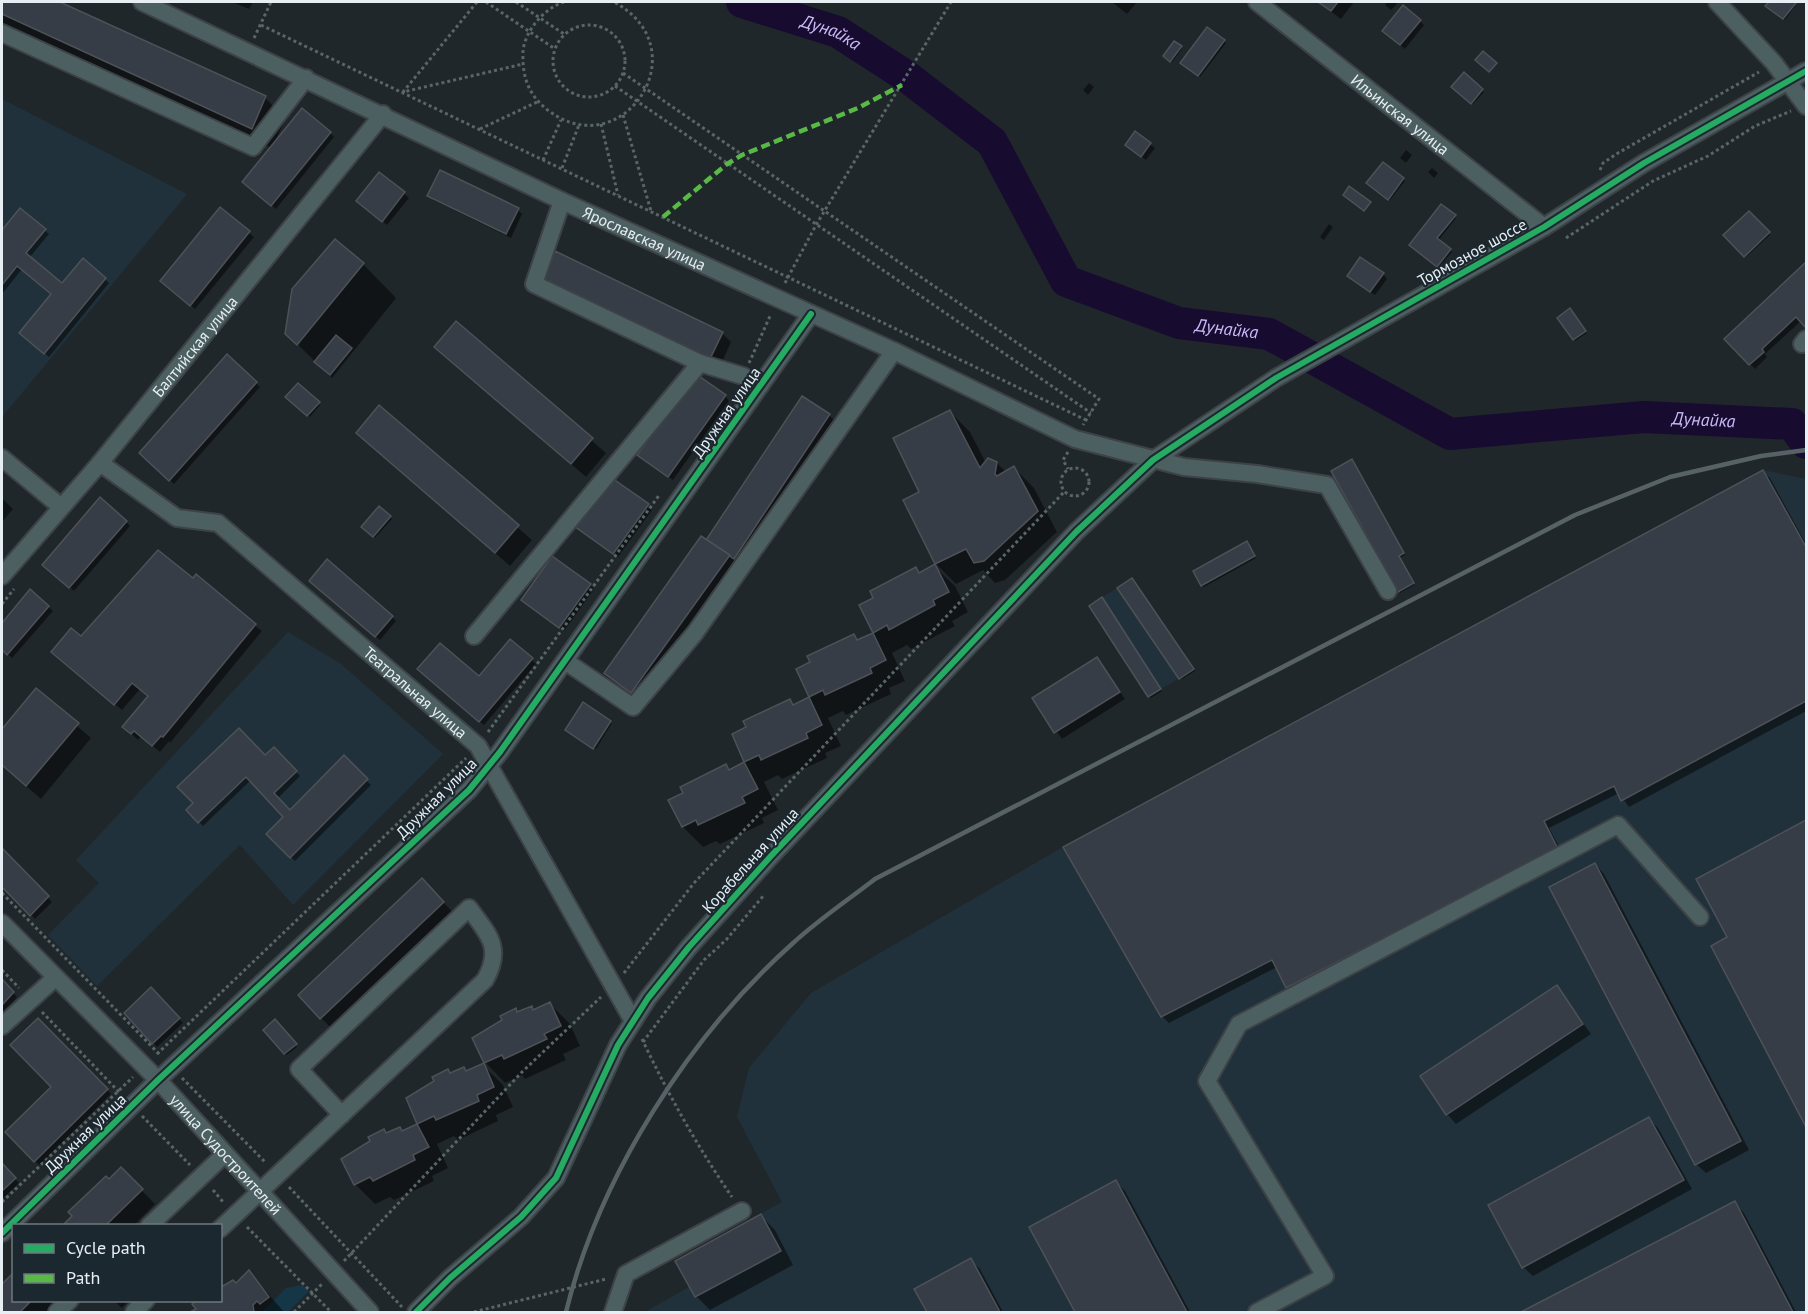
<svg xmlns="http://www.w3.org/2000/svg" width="1808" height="1314" font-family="'PT Sans',sans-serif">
<rect width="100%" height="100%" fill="#20272b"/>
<g fill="#20313b">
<polygon points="2,99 187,194 2,417"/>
<polygon points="1763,470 1806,479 1806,1312 645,1312 689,1287 675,1261 782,1202 737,1117 749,1068 811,993 1063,847"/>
<polygon points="1132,578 1194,669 1148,697 1089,606"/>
<polygon points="288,632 341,664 443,754 293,905 240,845 97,986 48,935 99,883 76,860"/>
</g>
<polygon fill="#153647" points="302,1285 309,1291 288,1312 262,1312 286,1288"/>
<g fill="#0007">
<polygon points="2,2 56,2 265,98 286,118 274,144 330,133 334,137 276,209 249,186 272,148 2,24"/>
<polygon points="232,2 253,2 249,9"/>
<polygon points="1112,2 1137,2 1127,14"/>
<polygon points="1318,2 1354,2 1341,19"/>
<polygon points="1387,2 1395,2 1397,4 1391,10 1385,5"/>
<polygon points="1771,2 1792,2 1796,5 1785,20 1767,6"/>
<polygon points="1420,21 1424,25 1405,49 1388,35"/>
<polygon points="1207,29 1226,43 1200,77 1182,63"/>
<polygon points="1174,43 1182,49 1172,62 1165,56"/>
<polygon points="1464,75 1484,92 1473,104 1453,87"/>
<polygon points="1089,83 1094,87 1088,95 1083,90"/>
<polygon points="1135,133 1155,148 1146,160 1131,149"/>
<polygon points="1406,150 1412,155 1406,163 1400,158"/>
<polygon points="1383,164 1405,181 1390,200 1368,183"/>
<polygon points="1432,168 1438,173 1434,178 1428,172"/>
<polygon points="441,172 518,210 522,214 511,238 433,200 429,196"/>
<polygon points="380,174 409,198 387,225 362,205"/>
<polygon points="1442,206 1456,218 1438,241 1452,252 1439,267 1411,244"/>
<polygon points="220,209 254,237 195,309 166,285"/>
<polygon points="20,210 49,234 29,258 62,286 83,260 109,283 49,357 25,337 53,295 22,269 2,294 2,233"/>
<polygon points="1749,213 1770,235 1746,257 1725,235"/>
<polygon points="1329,224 1333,227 1324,240 1320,237"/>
<polygon points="363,264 396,298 332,378 287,334"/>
<polygon points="1806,264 1806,326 1801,321 1765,354 1767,357 1755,369 1726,339"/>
<polygon points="1383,274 1387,279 1375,295 1353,280"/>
<polygon points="551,291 722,333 731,342 718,371"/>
<polygon points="1572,311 1587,333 1575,341 1574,339"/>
<polygon points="456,323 606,453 586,477 436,347"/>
<polygon points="227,356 260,387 174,484 141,453"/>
<polygon points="298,385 320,405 310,417 288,397"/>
<polygon points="725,396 729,401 673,480 644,459"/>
<polygon points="380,407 532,540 510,566 372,446"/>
<polygon points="950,412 970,432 986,463 989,459 994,460 1006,472 1014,468 1034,488 1057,532 1005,580 995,583 983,570 956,584 936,564 921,493"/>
<polygon points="829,415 843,429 646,706 606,673 706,542"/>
<polygon points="1353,462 1405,555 1399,558 1414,585 1400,593"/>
<polygon points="1763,472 1770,478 1806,544 1806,711 1629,807 1619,793 1549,828 1564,856 1294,994 1277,967 1169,1023 1162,1016"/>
<polygon points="610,478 652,510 618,557 580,530"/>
<polygon points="2,498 13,509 2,522"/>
<polygon points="380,508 392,519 375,538 363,527"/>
<polygon points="126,522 130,526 74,591 48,569"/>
<polygon points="1248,545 1256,558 1204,587 1202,585"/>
<polygon points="934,566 955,586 968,612 952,621 955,626 911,649 907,645 892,653 905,681 889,688 891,694 846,715 843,711 828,718 841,746 825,753 827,758 782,779 778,775 764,782 778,810 762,818 764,823 720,844 716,841 703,847 683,827 670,801 726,766 731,770 746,762 734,735 790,701 795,706 811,698 798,670 854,636 859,641 875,633 861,606 915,569 920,574"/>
<polygon points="193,580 262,631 170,743 169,741 160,752 141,736 138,740 124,727 150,697 140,689 122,710 60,659 82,638"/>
<polygon points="1134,582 1195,671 1182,679 1180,678"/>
<polygon points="315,585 392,617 396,621 380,640"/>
<polygon points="590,585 594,589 564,631 523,600"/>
<polygon points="31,591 53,611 12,658 2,649 2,625"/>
<polygon points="1103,601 1162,691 1151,698 1149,696"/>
<polygon points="511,641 536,664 484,725 423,674 479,678"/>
<polygon points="1097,659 1125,699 1062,739 1034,698"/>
<polygon points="36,690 91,738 41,799 2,765 2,732"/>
<polygon points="610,722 612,723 596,749 569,732"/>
<polygon points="274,749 300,776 277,799 290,812 344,758 371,785 295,861 268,834 285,817 251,780 203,826 188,810"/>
<polygon points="1806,822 1806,1123 1713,947 1730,938 1698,879"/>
<polygon points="2,850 52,902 35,919 2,885"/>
<polygon points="1595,864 1604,874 1749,1150 1706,1173 1696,1164"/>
<polygon points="436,894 457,917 335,1032 321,1018"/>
<polygon points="2,981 17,997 2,1013"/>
<polygon points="1557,987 1591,1034 1456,1124 1447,1114"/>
<polygon points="151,989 183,1023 157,1047 126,1013"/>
<polygon points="550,1004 570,1024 580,1046 563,1054 566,1060 525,1079 522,1075 505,1083 485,1062 504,1021 515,1010 518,1013 531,1007 535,1011"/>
<polygon points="38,1020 111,1094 39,1165 7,1132 53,1087"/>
<polygon points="275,1021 297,1047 287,1055 265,1030"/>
<polygon points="483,1065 503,1085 513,1107 496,1115 498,1121 458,1140 454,1136 437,1144 448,1168 432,1176 434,1181 394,1200 390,1197 375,1204 355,1184 387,1135 400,1129 403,1132 419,1125 407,1099 464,1068 467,1072"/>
<polygon points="1649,1119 1658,1128 1692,1189 1533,1276 1523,1267"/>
<polygon points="2,1165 19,1183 2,1199"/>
<polygon points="121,1169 155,1204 133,1226 64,1226"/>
<polygon points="1116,1182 1125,1191 1190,1312 1076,1312 1031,1228"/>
<polygon points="1735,1203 1744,1213 1796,1312 1524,1312"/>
<polygon points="761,1216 775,1230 793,1265 710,1310 696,1296"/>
<polygon points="970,1260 980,1269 1003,1312 929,1312 916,1289"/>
<polygon points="249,1272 284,1312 193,1312 220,1300 223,1288 236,1285"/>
<polygon points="14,1274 14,1300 61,1300 48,1312 2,1312 2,1286"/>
<polygon points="113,1300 129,1300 122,1308"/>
</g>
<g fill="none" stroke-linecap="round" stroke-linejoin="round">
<path stroke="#180b30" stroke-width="32" id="s1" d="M742 2 838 32 906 76 992 142 1066 281 1179 323 1269 334 1450 434 1644 417 1792 424 1806 443"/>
</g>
<g fill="#363d47" stroke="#4e5257" stroke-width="1.5">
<polygon points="2,2 60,2 266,96 252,129 2,14"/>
<polygon points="1318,2 1338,2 1331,11"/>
<polygon points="1769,2 1794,2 1796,3 1783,19 1765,6"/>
<polygon points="1403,5 1421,20 1400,45 1382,31"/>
<polygon points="1207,27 1225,40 1198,76 1180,63"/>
<polygon points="1174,41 1182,46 1170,62 1163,56"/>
<polygon points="1483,51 1497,63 1489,72 1475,60"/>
<polygon points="1464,72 1483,89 1471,104 1451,87"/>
<polygon points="302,108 331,132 271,206 242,182"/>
<polygon points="1135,131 1151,143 1141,157 1125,145"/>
<polygon points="1383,162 1404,178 1388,200 1366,183"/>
<polygon points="440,170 519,208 506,234 427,196"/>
<polygon points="379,172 405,192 382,222 356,201"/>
<polygon points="1349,186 1371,202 1364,211 1343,195"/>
<polygon points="1441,204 1456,215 1437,238 1451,249 1437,267 1409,245"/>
<polygon points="220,207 250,231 190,306 160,281"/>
<polygon points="20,208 46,229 26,253 62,283 83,258 106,278 44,354 19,333 51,294 17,266 2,285 2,230"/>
<polygon points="1749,211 1770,232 1744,257 1723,235"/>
<polygon points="335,239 364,263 297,345 285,334 292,289"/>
<polygon points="555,251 723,332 708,363 540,282"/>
<polygon points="1360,257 1384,273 1370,292 1347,276"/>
<polygon points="1806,262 1806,328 1796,317 1762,349 1764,352 1749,365 1724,339"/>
<polygon points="1570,308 1586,331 1573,340 1557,318"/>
<polygon points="456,321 593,438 571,464 434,347"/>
<polygon points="336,335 352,348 330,375 314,362"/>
<polygon points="227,354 257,382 169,481 139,453"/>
<polygon points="696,374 726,395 668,477 637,455"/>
<polygon points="298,383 320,402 307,416 285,397"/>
<polygon points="802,396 830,414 734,559 706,540"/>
<polygon points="379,405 519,525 495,553 356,433"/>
<polygon points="950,410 980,468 988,458 997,462 995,474 997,476 1014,466 1038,511 984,561 974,563 966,549 935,564 903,500 919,492 893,438"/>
<polygon points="1352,459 1404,553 1399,556 1414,583 1398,592 1331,471"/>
<polygon points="1763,470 1806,547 1806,701 1621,801 1614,786 1544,821 1558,849 1286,988 1272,960 1161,1017 1063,847"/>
<polygon points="609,476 649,504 613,554 574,526"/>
<polygon points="100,497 127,521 69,588 42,565"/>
<polygon points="379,506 391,516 373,537 361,527"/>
<polygon points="701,536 730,555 631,693 604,673"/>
<polygon points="1247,541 1255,556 1201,586 1193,571"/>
<polygon points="158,550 193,578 196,574 256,624 163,737 161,736 152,746 134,731 131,734 122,727 148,696 132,683 114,705 51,652 71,628 81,636"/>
<polygon points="552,556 591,584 559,628 521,600"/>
<polygon points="327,559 393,616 375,637 309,581"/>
<polygon points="935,564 949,592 933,600 935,605 889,630 887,625 873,633 859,605 873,598 870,591 916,567 919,573"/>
<polygon points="1132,578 1194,669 1179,679 1117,588"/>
<polygon points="30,589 49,606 7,655 2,650 2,623"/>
<polygon points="1102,597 1161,689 1148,697 1089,606"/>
<polygon points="873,633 886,660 870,668 872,673 825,695 823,690 809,697 796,669 810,662 807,656 854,634 857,640"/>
<polygon points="510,639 533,658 479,722 417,669 440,643 479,676"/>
<polygon points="1097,657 1120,692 1054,733 1032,698"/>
<polygon points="36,688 79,723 26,786 2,765 2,729"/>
<polygon points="809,697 822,725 806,733 808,738 761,760 759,755 744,762 732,734 746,727 743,721 790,699 793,705"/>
<polygon points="583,702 611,721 593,749 565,730"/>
<polygon points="239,728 265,755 274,747 297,771 274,793 290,810 344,755 368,779 290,858 266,834 283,817 246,777 198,823 186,810 193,803 177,787"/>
<polygon points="744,762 758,789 742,797 745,803 698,825 696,820 682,827 668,800 683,793 680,787 726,764 729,770"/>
<polygon points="1806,820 1806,1127 1711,946 1727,937 1696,879"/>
<polygon points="2,848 49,896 30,916 2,887"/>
<polygon points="1595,863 1741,1141 1695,1165 1549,887"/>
<polygon points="422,878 444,902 320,1019 298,995"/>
<polygon points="2,979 14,992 2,1005"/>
<polygon points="1557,985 1583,1024 1446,1115 1420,1076"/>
<polygon points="151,987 180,1018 152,1044 124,1013"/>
<polygon points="550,1002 561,1026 544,1034 547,1039 504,1059 502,1055 484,1063 472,1038 502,1020 500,1016 516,1008 517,1012 532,1006 533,1010"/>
<polygon points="38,1018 108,1089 34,1162 5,1132 51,1087 10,1045"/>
<polygon points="275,1019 297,1044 284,1054 263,1030"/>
<polygon points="484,1063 494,1087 477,1095 479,1101 436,1120 434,1116 417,1124 406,1098 434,1081 432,1077 448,1069 450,1073 464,1067 466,1071"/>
<polygon points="1649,1117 1684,1180 1522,1268 1488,1205"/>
<polygon points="417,1124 429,1147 413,1155 415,1160 373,1181 370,1177 354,1185 341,1159 370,1141 368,1137 384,1129 386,1133 400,1127 402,1131"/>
<polygon points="2,1163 16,1178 2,1191"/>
<polygon points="121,1167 143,1189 105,1226 62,1226 72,1216 68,1212 106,1176 109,1179"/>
<polygon points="1116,1180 1187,1312 1075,1312 1029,1227"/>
<polygon points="1735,1201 1793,1312 1521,1312"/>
<polygon points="761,1214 781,1251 695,1297 675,1261"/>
<polygon points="971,1258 1000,1312 927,1312 914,1289"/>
<polygon points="249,1270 269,1297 260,1304 257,1301 253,1305 254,1312 190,1312 196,1309 192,1304 197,1300 220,1300 220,1284 223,1286 233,1280 236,1283"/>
<polygon points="14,1272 14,1300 32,1300 20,1312 2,1312 2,1284"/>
</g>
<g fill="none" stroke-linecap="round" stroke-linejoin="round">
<g stroke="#3d4246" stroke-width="20">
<g id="minor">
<path id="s2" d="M142 2 562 201 894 351 1075 439 1184 467 1257 474 1327 485 1388 591"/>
<path id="s3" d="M1257 2 1544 227"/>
<polyline points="1717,2 1774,63 1806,106"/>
<polyline points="2,33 253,147 306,78"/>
<polyline points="562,201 534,284 700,363 743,376 760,386"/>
<polyline points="1802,344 1806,339"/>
<polyline points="2,458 61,507"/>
<path id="s4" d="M100 463 177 518 218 523 478 746 633 1021"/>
<path id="s5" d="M2 576 100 463 383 114"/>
<polyline points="474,636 700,363"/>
<polyline points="565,661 633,707 695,633 894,351"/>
<path id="s6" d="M2 923 158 1080 370 1312"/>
<polyline points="2,1026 55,978"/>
<polyline points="149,1226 225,1154"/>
<path d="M220 1229 485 980C503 948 489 935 469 908L299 1069 342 1115"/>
<polyline points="2,1233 158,1080 469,790 500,752 811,314"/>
<polyline points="57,1312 70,1300"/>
<polyline points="134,1312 146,1300"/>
<polyline points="416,1312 450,1278 521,1217 556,1178 618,1045 648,998 689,947 771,856 1076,532 1153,460 1276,378 1544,227 1644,163 1806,71"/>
<polyline points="613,1312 626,1274 742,1211"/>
<polyline points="1257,1312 1325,1276 1207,1081 1239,1024 1618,825 1700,917"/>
</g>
</g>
<g stroke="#596668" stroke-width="3" stroke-dasharray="3 3" stroke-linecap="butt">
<polyline points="477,2 403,92 523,64"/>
<polyline points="486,2 555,49"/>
<polyline points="516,2 564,34"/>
<path d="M564 2C544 8 524 32 523 52 522 78 529 96 549 111 623 166 701 49 614 2"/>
<polyline points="261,25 1086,420"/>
<circle cx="589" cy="61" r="36"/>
<polyline points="254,38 271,2"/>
<polyline points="623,73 1099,399 1083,425"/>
<polyline points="615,86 1091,413"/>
<polyline points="623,115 651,211"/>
<polyline points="601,124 618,195"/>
<polyline points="480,129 537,102"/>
<polyline points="543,160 561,120"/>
<polyline points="562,168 579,125"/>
<polyline points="1600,170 1603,163 1618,153 1759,72"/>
<polyline points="1566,238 1653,181 1708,156 1755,126 1791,111"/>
<polyline points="785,283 816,225 951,2"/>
<polyline points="749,363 771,314"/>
<polyline points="1068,452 1063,460 1068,469"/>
<circle cx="1075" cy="482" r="14"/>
<polyline points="2,604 14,589"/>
<polyline points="488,732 660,494"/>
<polyline points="2,893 159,1054"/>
<polyline points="2,970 19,988"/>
<polyline points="624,973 694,883 1064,492"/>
<polyline points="42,1012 119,1092"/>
<path d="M642 1039C668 1094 697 1146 732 1197"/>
<polyline points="643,1042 704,960 726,940 764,895"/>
<polyline points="157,1054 466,758"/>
<polyline points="182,1078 266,1163"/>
<polyline points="142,1116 190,1165"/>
<polyline points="289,1187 402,1307"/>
<polyline points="213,1190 224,1203"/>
<polyline points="2,1202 133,1077"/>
<polyline points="247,1227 331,1312"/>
<polyline points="344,1261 522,1072 601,997"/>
<polyline points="294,1312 323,1283"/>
<polyline points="474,1312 606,1279"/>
</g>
<use href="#minor" stroke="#4c5f61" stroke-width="16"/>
<path stroke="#576266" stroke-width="4.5" d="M566 1312C599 1177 689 1036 792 944 818 920 848 900 875 879L1575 515 1670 477 1761 456 1806 450"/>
<polyline stroke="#58b947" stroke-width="4.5" stroke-dasharray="9 4.5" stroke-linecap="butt" points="663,217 727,164 742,155 858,108 902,85"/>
<g stroke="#1c282f" stroke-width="10">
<g id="cycleway">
<polyline points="2,1233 158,1080 469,790 500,752 811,314"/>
<polyline points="416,1312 450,1278 521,1217 556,1178 618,1045 648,998 689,947 771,856 1076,532 1153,460 1276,378 1544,227 1644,163 1806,71"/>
</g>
</g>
<use href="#cycleway" stroke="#26ab63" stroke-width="6"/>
</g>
<g text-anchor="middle" stroke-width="4.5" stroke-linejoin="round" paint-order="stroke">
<g font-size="16" fill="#e7eff4" stroke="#1c282f">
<text dy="6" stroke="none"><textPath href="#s3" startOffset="182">Ильинская улица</textPath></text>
<text dy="6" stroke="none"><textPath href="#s2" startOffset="555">Ярославская улица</textPath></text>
<text transform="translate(1472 252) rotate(-29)" y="6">Тормозное шоссе</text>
<text dy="6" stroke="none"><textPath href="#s5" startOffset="300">Балтийская улица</textPath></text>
<text transform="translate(726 412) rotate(-55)" y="6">Дружная улица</text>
<text dy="6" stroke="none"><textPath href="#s4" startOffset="396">Театральная улица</textPath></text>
<text transform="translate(436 798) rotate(-45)" y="6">Дружная улица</text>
<text transform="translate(750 860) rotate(-48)" y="6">Корабельная улица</text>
<text transform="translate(85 1133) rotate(-44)" y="6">Дружная улица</text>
<text dy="6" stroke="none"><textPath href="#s6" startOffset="322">улица Судостроителей</textPath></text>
</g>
<g font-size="18" font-style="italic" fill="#c9baf7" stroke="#1c282f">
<text dy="6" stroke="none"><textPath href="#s1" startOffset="94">Дунайка</textPath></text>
<text dy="6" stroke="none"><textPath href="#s1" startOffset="616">Дунайка</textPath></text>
<text dy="6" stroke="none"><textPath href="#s1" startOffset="1120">Дунайка</textPath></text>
</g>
</g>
<rect width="1808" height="1314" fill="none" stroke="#e7eff4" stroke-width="6"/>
<rect x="12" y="1224" width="210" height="78" fill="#1c282f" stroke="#6d787e" stroke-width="1.5"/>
<rect x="24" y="1244" width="30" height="9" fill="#26ab63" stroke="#6d787e" stroke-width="1.5"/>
<text x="66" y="1254" font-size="18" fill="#e7eff4">Cycle path</text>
<rect x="24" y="1274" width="30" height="9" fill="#58b947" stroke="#6d787e" stroke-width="1.5"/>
<text x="66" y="1284" font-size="18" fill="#e7eff4">Path</text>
</svg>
